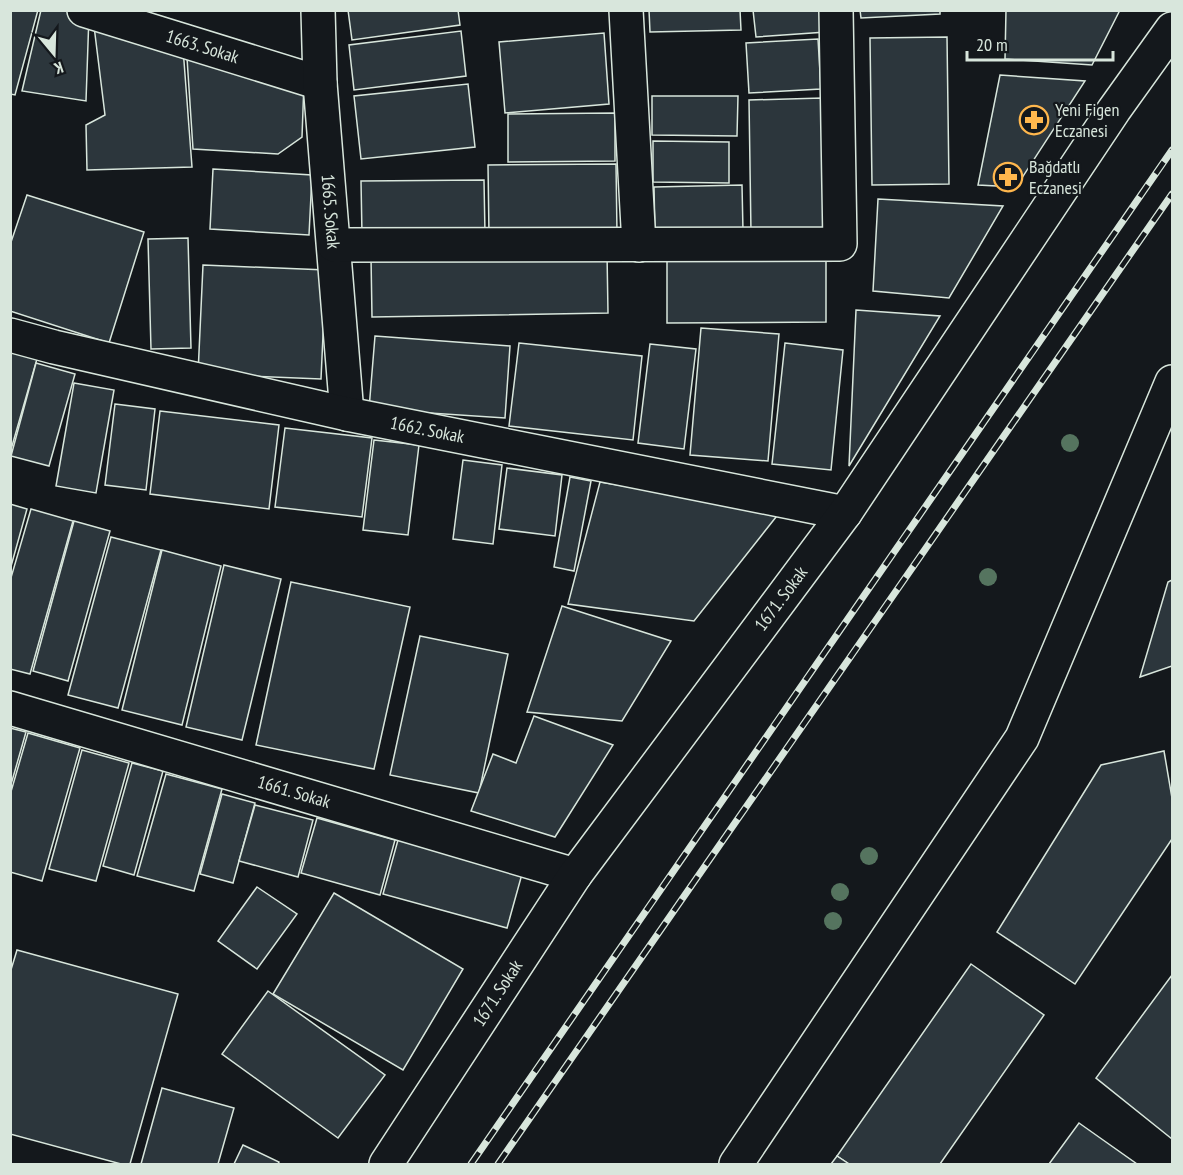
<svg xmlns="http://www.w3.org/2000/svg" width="1183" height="1175" font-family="'PT Sans Narrow',sans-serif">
<rect width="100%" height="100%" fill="#14181c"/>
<g fill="#2c363c" stroke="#d8e6dc" stroke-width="1.5">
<polygon points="10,10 38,10 15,95 10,94"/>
<polygon points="41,10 66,10 89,15 86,101 22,91"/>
<polygon points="348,10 458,10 460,25 352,40"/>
<polygon points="649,10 740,10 741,30 650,32"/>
<polygon points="753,10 824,10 826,32 756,37"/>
<polygon points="860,10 940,10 940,14 861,18"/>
<polygon points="1006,10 1120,10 1092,65 1005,59"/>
<polygon points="94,26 183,48 192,167 87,170 86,125 105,115"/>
<polygon points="461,31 466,76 354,90 349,45"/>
<polygon points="604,33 609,104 505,113 499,42"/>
<polygon points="947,37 949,184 872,185 870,38"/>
<polygon points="818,39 821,89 749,93 746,43"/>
<polygon points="187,58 304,82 302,137 278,154 193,149"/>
<polygon points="1000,75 1085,81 1016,187 978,185"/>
<polygon points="468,84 475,147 361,159 354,96"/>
<polygon points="652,96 738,96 737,136 652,135"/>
<polygon points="822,98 824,231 751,233 749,100"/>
<polygon points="615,113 615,161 508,162 508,114"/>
<polygon points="653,141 729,142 729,183 653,182"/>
<polygon points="616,164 617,233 489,235 488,165"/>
<polygon points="213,169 312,175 309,235 210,229"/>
<polygon points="484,180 485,234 362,235 361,181"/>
<polygon points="742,185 743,231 655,233 654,187"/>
<polygon points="27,195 144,232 109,343 10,311 10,245"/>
<polygon points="878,199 1003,206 949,298 873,291"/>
<polygon points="188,238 191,348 151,349 148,239"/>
<polygon points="607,253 608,313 372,317 371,257"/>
<polygon points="826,260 826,322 667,323 667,261"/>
<polygon points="203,265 326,270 321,379 198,374"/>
<polygon points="856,310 940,316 849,466"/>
<polygon points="701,328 779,334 768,461 690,455"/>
<polygon points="375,336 510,346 505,418 369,409"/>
<polygon points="519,343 642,356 633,440 509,426"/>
<polygon points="785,343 843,350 831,470 772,464"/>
<polygon points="650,344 696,349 684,449 638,443"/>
<polygon points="10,352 37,359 10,453"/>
<polygon points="36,363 75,374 49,466 11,456"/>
<polygon points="74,383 114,390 96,493 56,486"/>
<polygon points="115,404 155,409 146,490 105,485"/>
<polygon points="160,411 279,425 269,509 150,494"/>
<polygon points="285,428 372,438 362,517 275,507"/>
<polygon points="374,440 419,445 408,535 363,530"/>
<polygon points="463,460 502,465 493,544 453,539"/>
<polygon points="507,468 562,475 555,536 499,529"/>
<polygon points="570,477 591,481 574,571 554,567"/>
<polygon points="600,482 780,512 694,621 568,604"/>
<polygon points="10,504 27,509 10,570"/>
<polygon points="31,509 73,521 30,674 10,669 10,581"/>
<polygon points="74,521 110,531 68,681 33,671"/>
<polygon points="111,537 161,550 118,708 68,695"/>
<polygon points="162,550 221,566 182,725 122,710"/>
<polygon points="224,565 281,579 242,740 186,727"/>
<polygon points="1172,580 1172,666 1140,677 1168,582"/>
<polygon points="291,582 410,607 374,769 256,745"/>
<polygon points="562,606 671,641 622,721 527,712"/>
<polygon points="420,636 508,654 479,793 390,775"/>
<polygon points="534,716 613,745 555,837 471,811 493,754 516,763"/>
<polygon points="10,728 26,732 10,788"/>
<polygon points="28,733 80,748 42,881 10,872 10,795"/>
<polygon points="82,750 129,763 96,881 49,869"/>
<polygon points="1164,751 1172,798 1172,839 1075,984 997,932 1101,765"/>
<polygon points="132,763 163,771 134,875 103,866"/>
<polygon points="166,774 222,789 194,891 137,876"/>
<polygon points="222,794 255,803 233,883 200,874"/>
<polygon points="255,805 313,820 298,877 239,861"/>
<polygon points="317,818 395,840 380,895 301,873"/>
<polygon points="398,840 522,874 507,928 383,894"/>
<polygon points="257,887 297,914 257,969 218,941"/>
<polygon points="334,893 463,969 403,1070 273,994"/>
<polygon points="17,950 178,994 130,1164 121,1164 10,1134 10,973"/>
<polygon points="971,964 1044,1015 940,1164 849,1164 837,1156"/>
<polygon points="1172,975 1172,1139 1096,1078"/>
<polygon points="268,991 385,1075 338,1138 222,1054"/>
<polygon points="162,1088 234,1108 218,1164 141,1164"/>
<polygon points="1079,1123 1137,1164 1049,1164"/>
<polygon points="243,1145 279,1162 278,1164 234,1164"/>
<polygon points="837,1156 849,1164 831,1164"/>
</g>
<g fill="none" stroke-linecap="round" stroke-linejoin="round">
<g stroke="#d8e6dc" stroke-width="36">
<g id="street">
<path id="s1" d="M84 10 320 83"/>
<path id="s2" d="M318 10 320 83 347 414"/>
<polyline points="626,10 639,245"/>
<polyline points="334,245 840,244 836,10"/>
<path id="s3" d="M10 335 54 347 347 414 845 513"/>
<path id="s4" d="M10 708 575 875"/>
<path id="s5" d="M386 1164 575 875 845 513 1114 110 1172 29"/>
<polyline points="736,1164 1022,738 1172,382"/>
</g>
</g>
<use href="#street" stroke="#14181c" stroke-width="33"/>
<g stroke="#d8e6dc" stroke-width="7">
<g id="rail">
<polyline points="471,1164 1172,150"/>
<polyline points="498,1164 1172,194"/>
</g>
</g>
<use href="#rail" stroke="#14181c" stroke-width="4.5" stroke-dasharray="14" stroke-linecap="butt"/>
</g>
<g fill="#55745f">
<circle cx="1070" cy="443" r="9"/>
<circle cx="988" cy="577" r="9"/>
<circle cx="869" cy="856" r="9"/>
<circle cx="840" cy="892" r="9"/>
<circle cx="833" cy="921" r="9"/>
</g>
<defs>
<g id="pharmacy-ring" transform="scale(1.5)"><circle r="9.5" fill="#14181c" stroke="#ffb74d" stroke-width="1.5"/><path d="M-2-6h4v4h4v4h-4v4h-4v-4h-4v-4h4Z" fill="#ffb74d"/></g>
</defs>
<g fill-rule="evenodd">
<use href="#pharmacy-ring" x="1034" y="120"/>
<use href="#pharmacy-ring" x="1008" y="177"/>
</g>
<g text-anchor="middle" stroke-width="4.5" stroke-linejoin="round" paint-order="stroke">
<g font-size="18" fill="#d8e6dc" stroke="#14181c">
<text dy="6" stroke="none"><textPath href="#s1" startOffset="124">1663. Sokak</textPath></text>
<text dy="6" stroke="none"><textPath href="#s2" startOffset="202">1665. Sokak</textPath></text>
<text dy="6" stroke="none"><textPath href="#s3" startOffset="428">1662. Sokak</textPath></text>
<text dy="6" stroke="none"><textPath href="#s5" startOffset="690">1671. Sokak</textPath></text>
<text dy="6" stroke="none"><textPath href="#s4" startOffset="296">1661. Sokak</textPath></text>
<text dy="6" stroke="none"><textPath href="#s5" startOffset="204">1671. Sokak</textPath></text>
</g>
<g font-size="18" fill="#d8e6dc" stroke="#14181c" text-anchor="start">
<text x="1055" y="116">Yeni Figen<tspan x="1055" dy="21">Eczanesi</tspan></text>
<text x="1029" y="173">Bağdatlı<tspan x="1029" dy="21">Eczanesi</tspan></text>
</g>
</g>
<rect width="1183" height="1175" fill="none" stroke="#d8e6dc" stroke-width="24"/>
<g transform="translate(54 54) rotate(161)" stroke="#14181c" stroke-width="4.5" paint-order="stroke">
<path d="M0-4.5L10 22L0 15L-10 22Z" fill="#d8e6dc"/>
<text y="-9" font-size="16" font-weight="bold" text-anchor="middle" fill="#d8e6dc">K</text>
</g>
<path d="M967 51v9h146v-9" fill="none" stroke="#d8e6dc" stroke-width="3"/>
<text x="976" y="51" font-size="18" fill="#d8e6dc" stroke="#14181c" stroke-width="4.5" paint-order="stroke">20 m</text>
</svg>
